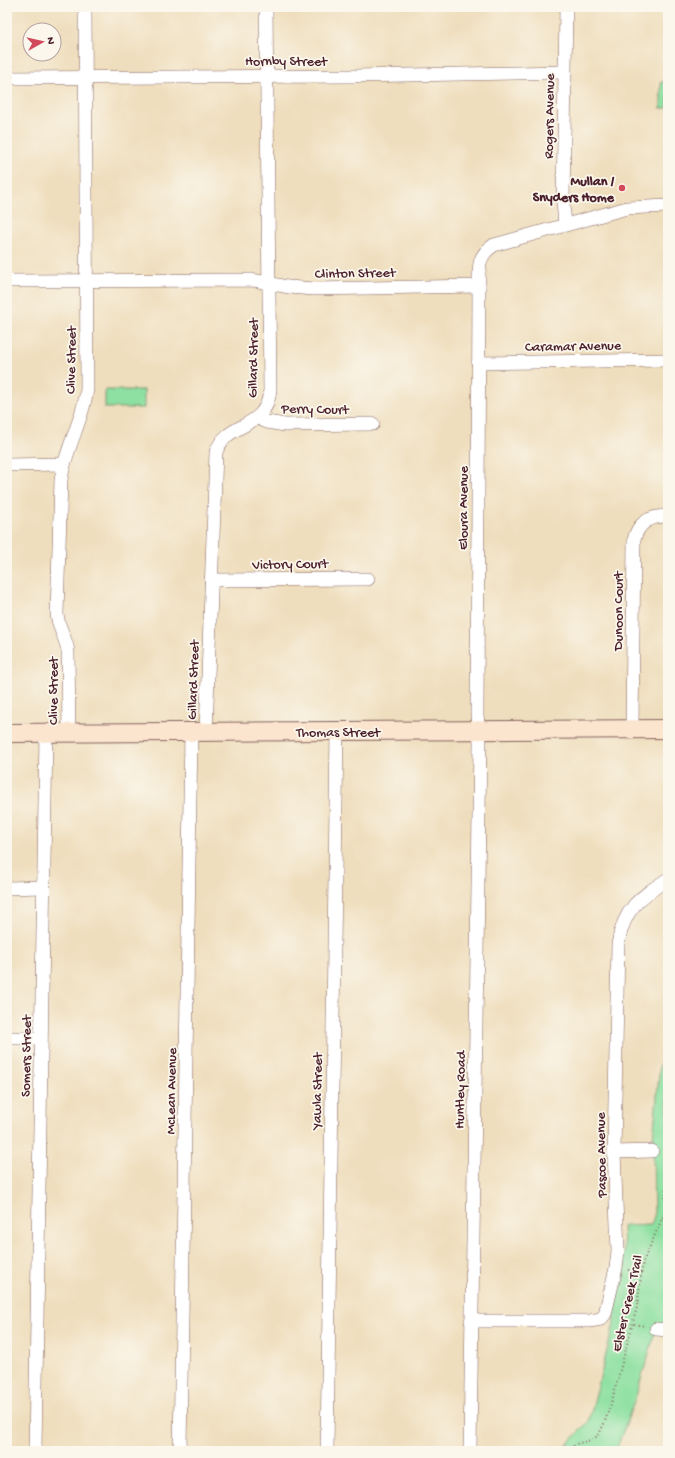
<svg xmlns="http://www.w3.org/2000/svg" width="675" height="1458" font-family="'Gochi Hand',sans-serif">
<rect width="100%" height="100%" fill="#fbf7ec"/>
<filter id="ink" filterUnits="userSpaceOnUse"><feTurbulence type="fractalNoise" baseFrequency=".025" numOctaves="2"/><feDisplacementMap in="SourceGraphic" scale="8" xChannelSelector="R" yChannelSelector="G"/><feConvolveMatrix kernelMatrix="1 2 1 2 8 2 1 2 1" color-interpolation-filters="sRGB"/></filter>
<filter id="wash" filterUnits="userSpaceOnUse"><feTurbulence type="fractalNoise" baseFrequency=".012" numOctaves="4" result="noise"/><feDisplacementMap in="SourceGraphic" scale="16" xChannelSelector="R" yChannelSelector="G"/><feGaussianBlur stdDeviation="0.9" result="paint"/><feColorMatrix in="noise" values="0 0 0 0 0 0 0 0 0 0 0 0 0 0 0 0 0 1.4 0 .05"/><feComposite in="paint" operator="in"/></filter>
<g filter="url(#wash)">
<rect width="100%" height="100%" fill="#efdebd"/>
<g fill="#8de0a1" stroke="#6c8066">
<rect x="661" y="82" width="7" height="26"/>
<rect x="105" y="390" width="39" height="18"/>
<polygon points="668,1058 668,1326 657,1327 635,1399 617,1448 615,1451 561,1451 589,1421 613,1327 624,1250 623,1226 651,1225 654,1216 653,1139 660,1064"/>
</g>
</g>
<g filter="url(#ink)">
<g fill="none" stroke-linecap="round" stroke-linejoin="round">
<g stroke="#84625e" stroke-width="14">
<g id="street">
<polyline points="7,78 354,76 565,72"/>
<polyline points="565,225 563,202 566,7"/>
<path d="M7 281 253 280 288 287 314 289 479 286C479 267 477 256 494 245L627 208 668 206"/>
<polyline points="478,363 668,360"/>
<polyline points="257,418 267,422 285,425 373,424"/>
<polyline points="7,465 64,464"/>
<polyline points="211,580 368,579"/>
<path d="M632 729 634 540C638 522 651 516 668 516"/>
<path d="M206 732 216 452C228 419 266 432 270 390L266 7"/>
<path d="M69 733 68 651C66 638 58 627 57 614L61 480C65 449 83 421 87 389L85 7"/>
<polyline points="7,888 43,887"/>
<polyline points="7,1038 41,1038"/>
<polyline points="614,1152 652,1151"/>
<path d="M471 1321H590L601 1319 605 1314 616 1268 618 1251 614 1152 618 944C624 908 639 898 668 879"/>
<polyline points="656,1329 668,1330"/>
<polyline points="35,1451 46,733"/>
<polyline points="180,1451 191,732"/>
<polyline points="327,1451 337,731"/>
<polyline points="470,1451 480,742 477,715 479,286"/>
</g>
</g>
<g stroke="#84625e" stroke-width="20">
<polyline id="secondary" points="7,733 668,729"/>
</g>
<g stroke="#84625e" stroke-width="2" stroke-dasharray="1 3" stroke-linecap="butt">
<polyline points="628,1270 641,1272"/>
<polyline points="634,1324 645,1326"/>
<polyline points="567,1451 576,1444 591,1440 598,1436 604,1424 611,1404 637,1307 643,1262 665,1212 666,1183 664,1154 668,1114"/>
</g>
<use href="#street" stroke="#fff" stroke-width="13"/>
<use href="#secondary" stroke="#fbe5cf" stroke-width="18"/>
</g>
</g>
<circle fill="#d1495b" stroke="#fbf7ec" stroke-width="1.5" cx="622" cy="188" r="4"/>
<g text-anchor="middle" stroke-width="3.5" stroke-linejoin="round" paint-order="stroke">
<g font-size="14" fill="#4a1f2b" stroke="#fbf7ec">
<text x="286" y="65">Hornby Street</text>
<text transform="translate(548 116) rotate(-89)" y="5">Rogers Avenue</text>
<text transform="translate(355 272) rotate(-1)" y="5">Clinton Street</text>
<text transform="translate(573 345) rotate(-1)" y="5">Caramar Avenue</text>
<text transform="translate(252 358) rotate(-89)" y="5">Gillard Street</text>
<text transform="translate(70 360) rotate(-89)" y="5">Clive Street</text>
<text transform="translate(315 408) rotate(1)" y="5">Perry Court</text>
<text transform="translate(462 508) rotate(-90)" y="5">Eloura Avenue</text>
<text transform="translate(290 563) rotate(-1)" y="5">Victory Court</text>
<text transform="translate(617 611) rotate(-90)" y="5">Dunoon Court</text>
<text transform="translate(192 680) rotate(-88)" y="5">Gillard Street</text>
<text transform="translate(52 691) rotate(-90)" y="5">Clive Street</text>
<text x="338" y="736">Thomas Street</text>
<text transform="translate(25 1056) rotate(-89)" y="5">Somers Street</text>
<text transform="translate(459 1090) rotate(-89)" y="5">Huntley Road</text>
<text transform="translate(170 1091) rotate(-89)" y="5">McLean Avenue</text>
<text transform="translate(316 1091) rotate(-89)" y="5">Yawla Street</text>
<text transform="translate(600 1155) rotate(-91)" y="5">Pascoe Avenue</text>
<text transform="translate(626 1303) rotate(-77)" y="5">Elster Creek Trail</text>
</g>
<g font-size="14" font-weight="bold" fill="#4a1f2b" stroke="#fbf7ec" text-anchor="end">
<text x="614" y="185">Mullan /<tspan x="614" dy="16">Snyders Home</tspan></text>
</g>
</g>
<rect width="675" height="1458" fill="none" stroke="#fbf7ec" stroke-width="24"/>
<g transform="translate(42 42) rotate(82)"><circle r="19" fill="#fbf7ec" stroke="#b4a19f"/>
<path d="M0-3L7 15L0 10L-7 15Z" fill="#d1495b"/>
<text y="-6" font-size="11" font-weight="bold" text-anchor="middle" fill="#4a1f2b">N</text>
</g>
</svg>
